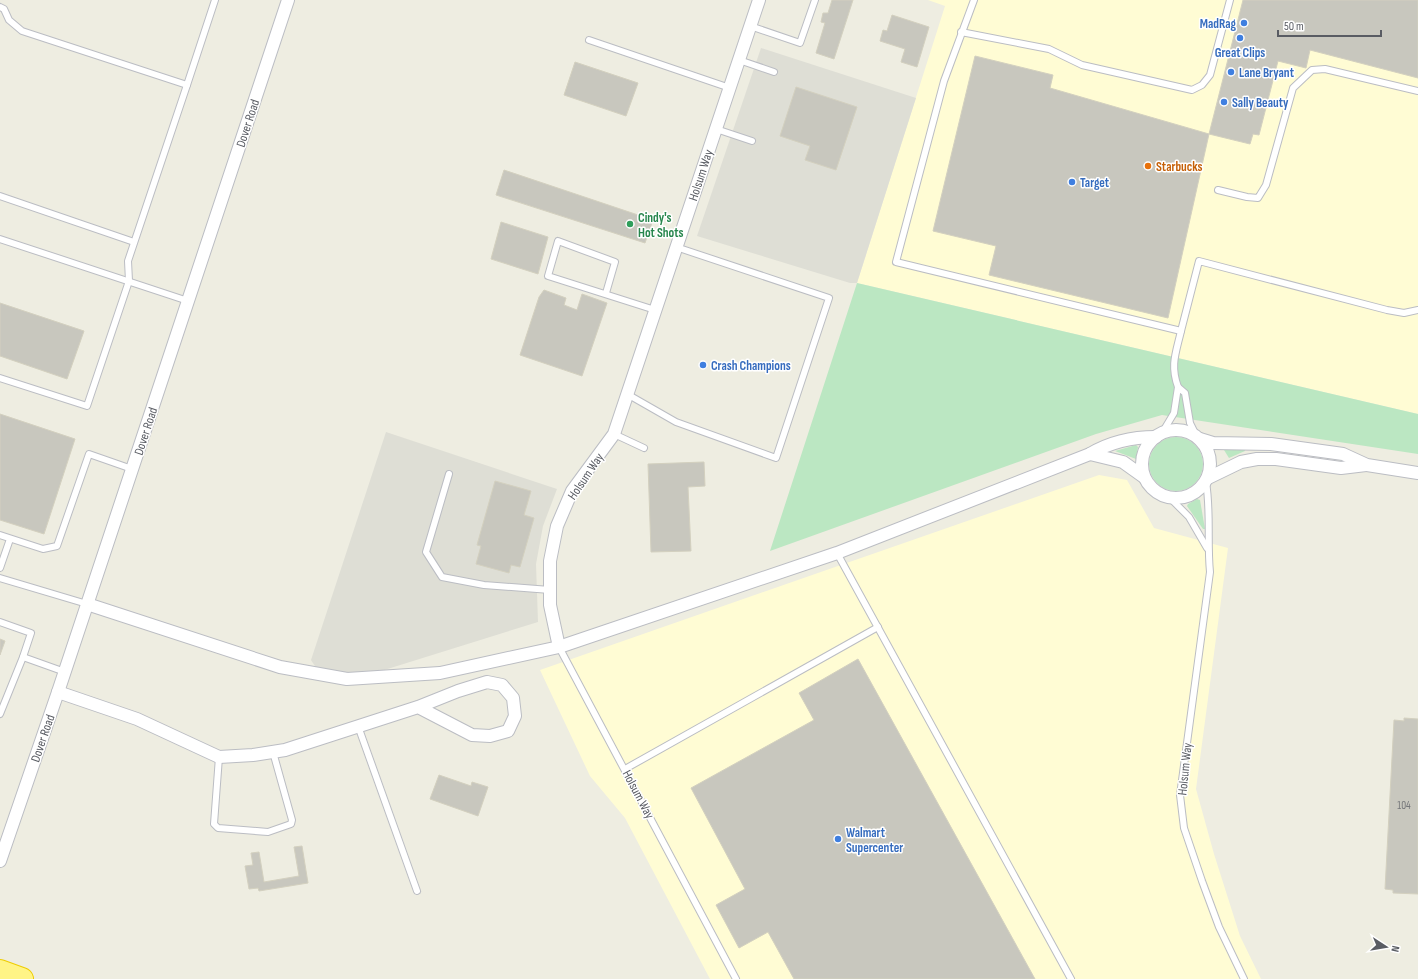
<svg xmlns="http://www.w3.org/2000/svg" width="1418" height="979" font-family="'Sofia Sans Condensed',sans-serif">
<rect width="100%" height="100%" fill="#eeede1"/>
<g fill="#fffcd4">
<polygon points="928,0 1418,0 1418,414 857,283 945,6"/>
<polygon points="1099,475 1127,480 1154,528 1228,548 1196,789 1214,854 1240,936 1261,979 710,979 625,818 590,776 540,670"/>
</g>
<g fill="#deded5">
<polygon points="761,48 916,98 857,283 850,283 697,236"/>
<polygon points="386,432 557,489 543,526 536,564 538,622 349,681 322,677 311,660"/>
</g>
<g fill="#bbe7c2">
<polygon points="857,283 1418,414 1418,454 1162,415 1096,434 770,551"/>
<circle cx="1176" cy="464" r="27"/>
<polygon points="1136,445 1138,447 1136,459 1115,451"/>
<polygon points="1224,447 1244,448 1245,451 1229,458 1224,450"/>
<polygon points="1197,499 1200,500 1205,529 1203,529 1187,506 1188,504"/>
</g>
<g fill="#c8c7be" stroke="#d3d0bf">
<polygon points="832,0 853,0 834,59 816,53 825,23 821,22 823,13 828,13"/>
<polygon points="1243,0 1418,0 1418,78 1310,50 1306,68 1278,61 1259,135 1253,134 1250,144 1209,134"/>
<polygon points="892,15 929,27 917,67 901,62 905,49 880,41 883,30 887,31"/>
<polygon points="975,56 1053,75 1050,88 1209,134 1168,318 989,275 996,246 933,231"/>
<polygon points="575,62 638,83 626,116 564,95"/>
<polygon points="796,87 857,107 836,170 805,160 810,146 780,136"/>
<polygon points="504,170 653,220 645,243 496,195"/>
<polygon points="501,222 548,237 538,274 491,259"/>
<polygon points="544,290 566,298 564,305 577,310 582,294 607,303 582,376 520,355 539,297"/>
<polygon points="0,303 84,331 67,379 0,356"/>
<polygon points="0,414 75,439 44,534 0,520"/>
<polygon points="704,462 705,486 688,487 691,551 651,552 648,464"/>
<polygon points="495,481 531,491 524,515 534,518 520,567 511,565 509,573 476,564 481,546 477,545"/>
<polygon points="0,639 5,641 0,655"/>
<polygon points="858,659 1035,979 794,979 768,932 739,948 716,905 745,889 691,788 814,720 799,693"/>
<polygon points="1404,718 1418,719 1418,894 1393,893 1393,890 1385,889 1394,720 1404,721"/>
<polygon points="439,775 471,786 472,782 488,787 478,816 430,799"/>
<polygon points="302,846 308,883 259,891 258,888 249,889 245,866 253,865 251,853 259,852 264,882 299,876 294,847"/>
</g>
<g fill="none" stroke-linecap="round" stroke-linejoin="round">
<g stroke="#bbbdc3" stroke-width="8">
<g id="lane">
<polyline points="974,0 944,81 896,262 1181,331 1199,261 1387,310 1404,313 1418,310"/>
<polyline points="0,7 4,9 9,20 22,31 187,85 215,0"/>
<polyline points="750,26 800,43 815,0"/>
<polyline points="961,32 1049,49 1082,65 1192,90 1202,85 1210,75 1230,0"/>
<polyline points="589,40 730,88"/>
<polyline points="739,60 774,72"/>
<polyline points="716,129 752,141"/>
<polyline points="1218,190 1247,197 1258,198 1266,185 1293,88 1312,70 1325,69 1418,91"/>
<polyline points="0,196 134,242"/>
<polyline points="0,239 188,301"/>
<polyline points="606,293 615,262 558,241 548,276 655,310"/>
<polyline points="0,378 87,406 129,281 128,261 187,85"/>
<path d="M1178 387C1170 365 1176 353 1181 331"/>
<polyline points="627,394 676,422 776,458 829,298 676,247"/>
<polyline points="1162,433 1174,413 1178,387 1185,393 1190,423 1197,437"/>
<polyline points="614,434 644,448"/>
<polyline points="449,474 426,552 442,577 484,585 550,590"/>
<path d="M1206 482C1211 512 1207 542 1210 572L1180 795 1184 828 1202 881 1219 927 1244 979"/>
<polyline points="1170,498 1189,517 1207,548"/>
<polyline points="0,535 43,549 57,546 89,454 132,469"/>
<polyline points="837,553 1071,979"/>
<polyline points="0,568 10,539"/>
<polyline points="0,578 87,604"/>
<polyline points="0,622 31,633 23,657 65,672"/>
<polyline points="559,647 736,979"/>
<polyline points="0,714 23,657"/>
<polyline points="358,726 417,891"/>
<polyline points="219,757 214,824 218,828 268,832 291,824 292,820 273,752"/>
<polyline points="625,769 878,627"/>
</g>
</g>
<g stroke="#bbbdc3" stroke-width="14">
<g id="street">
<circle cx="1176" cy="464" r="34"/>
<polyline points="1200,439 1213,443 1271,444 1343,454 1367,465 1418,473"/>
<polyline points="1090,454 1123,462 1144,477"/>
<polyline points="1208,478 1241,462 1257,459 1276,459 1341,468 1366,465"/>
<path d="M87 604 280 667 347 679 440 673 559 647 837 553 1090 454C1110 442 1133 437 1156 437"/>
<polyline points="559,647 550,605 550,561 557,526 572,491 614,434 759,0"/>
<polyline points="58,692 137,719 219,757 253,755 285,750 418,707 458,691 487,682 502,685 513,698 515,716 508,731 490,736 472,735 418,707"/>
<polyline points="0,861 58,692 288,0"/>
</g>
</g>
<g stroke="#ec0" stroke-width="24">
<polyline id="highway" points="0,971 22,979"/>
</g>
<use href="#lane" stroke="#fff" stroke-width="6"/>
<use href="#street" stroke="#fff" stroke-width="12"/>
<use href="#highway" stroke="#fff486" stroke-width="22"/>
</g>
<g fill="#3f7fe0" stroke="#fff" stroke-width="1.5">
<circle cx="1244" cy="23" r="4"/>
<circle cx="1240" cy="38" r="4"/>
<circle cx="1231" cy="72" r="4"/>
<circle cx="1224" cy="102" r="4"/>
<circle cx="1072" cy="182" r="4"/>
<circle cx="703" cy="365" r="4"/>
<circle cx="838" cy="839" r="4"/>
</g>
<circle fill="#e8710a" stroke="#fff" stroke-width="1.5" cx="1148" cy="166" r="4"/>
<circle fill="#2e9e5b" stroke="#fff" stroke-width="1.5" cx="630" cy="224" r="4"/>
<g text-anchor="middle" stroke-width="3" stroke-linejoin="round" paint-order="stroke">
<g font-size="11" fill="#75777a">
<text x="1404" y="809">104</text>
</g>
<g font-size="13" font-weight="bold" fill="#366cbe" stroke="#fff" text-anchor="start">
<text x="1236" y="28" text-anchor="end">MadRag</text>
<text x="1240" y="57" text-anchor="middle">Great Clips</text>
<text x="1239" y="77">Lane Bryant</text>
<text x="1232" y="107">Sally Beauty</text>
<text x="1080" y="187">Target</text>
<text x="711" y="370">Crash Champions</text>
<text x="846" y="837">Walmart<tspan x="846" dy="15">Supercenter</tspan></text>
</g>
<g font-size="13" fill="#595c63" stroke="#fff">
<text transform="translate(247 123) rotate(-72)" y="5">Dover Road</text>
<text transform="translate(700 175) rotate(-72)" y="5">Holsum Way</text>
<text transform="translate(145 431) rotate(-72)" y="5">Dover Road</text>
<text transform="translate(585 476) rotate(-56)" y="5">Holsum Way</text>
<text transform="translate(42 738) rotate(-71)" y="5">Dover Road</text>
<text transform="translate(1184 769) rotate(-84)" y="5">Holsum Way</text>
<text transform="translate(639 794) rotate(62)" y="5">Holsum Way</text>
</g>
<g font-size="13" font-weight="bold" fill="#c56008" stroke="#fff" text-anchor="start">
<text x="1156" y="171">Starbucks</text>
</g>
<g font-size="13" font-weight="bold" fill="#27864d" stroke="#fff" text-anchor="start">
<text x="638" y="222">Cindy's<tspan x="638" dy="15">Hot Shots</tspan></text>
</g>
</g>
<g transform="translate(1386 947) rotate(102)" stroke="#ffffff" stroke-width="3" paint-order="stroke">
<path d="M0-3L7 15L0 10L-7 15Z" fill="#595c63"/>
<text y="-6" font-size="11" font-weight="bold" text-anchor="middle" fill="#595c63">N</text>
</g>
<path d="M1278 30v6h103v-6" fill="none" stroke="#595c63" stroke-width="2"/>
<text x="1284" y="30" font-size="12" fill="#595c63" stroke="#ffffff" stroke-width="3" paint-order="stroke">50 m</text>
</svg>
